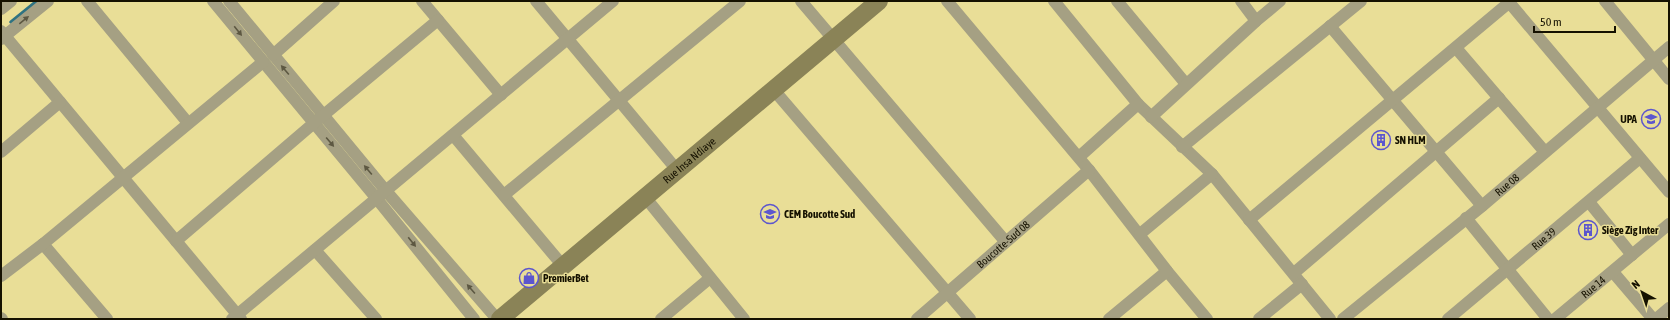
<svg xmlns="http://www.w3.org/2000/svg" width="1670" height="320" font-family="'Asap Condensed',sans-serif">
<rect width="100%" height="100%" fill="#e9de97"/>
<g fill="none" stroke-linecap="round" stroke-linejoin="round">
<polyline stroke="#2f7382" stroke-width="3.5" points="11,22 37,1"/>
<g stroke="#a5a083" stroke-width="12">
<polyline points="87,1 188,123"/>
<polyline points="213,1 377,199 474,319"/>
<polyline points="229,1 386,191 497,319"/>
<polyline points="422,1 501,95"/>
<polyline points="536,1 677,170"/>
<polyline points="801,1 1005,241"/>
<polyline points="947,1 1089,170 1167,271 1207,319"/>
<polyline points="1054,1 1138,104 1212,174 1330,319"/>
<polyline points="1117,1 1186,84"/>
<polyline points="1241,1 1256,21"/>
<polyline points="1508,1 1669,192"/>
<polyline points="1605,1 1669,79"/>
<polyline points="1,9 11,1"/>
<polyline points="1330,26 1482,206"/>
<polyline points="1,31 241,319"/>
<polyline points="1,39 48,1"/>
<polyline points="1456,48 1545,152"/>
<polyline points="273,55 334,1"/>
<polyline points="773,89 970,319"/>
<polyline points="1151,117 1256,21 1280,1"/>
<polyline points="453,135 563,266"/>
<polyline points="1182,147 1361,1"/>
<polyline points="1,152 60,102"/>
<polyline points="1079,157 1138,104"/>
<polyline points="504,195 740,1"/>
<polyline points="645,197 744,319"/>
<polyline points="1589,202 1632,255"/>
<polyline points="1466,218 1548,319"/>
<polyline points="1249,220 1511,1"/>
<polyline points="1140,234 1212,174"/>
<polyline points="176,241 314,123 438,20"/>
<polyline points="43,244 107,319"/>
<polyline points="315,250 376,319"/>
<polyline points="1613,272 1653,319"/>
<polyline points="1294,273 1499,98"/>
<polyline points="1,276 43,244 263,62"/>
<polyline points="1,318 2,319"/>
<polyline points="232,319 613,1"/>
<polyline points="661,319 710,278"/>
<path id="s1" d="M917 319 1089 170"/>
<polyline points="1109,319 1167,271"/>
<polyline points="1259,319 1302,284"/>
<path id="s2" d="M1343 319 1482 206 1669 47"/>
<path id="s3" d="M1448 319 1640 158"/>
<path id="s4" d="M1555 319 1669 224"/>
<polyline points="1656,319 1669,308"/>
</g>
<path stroke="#8a8357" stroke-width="18" id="s5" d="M500 319 879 1"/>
</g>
<defs><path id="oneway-solid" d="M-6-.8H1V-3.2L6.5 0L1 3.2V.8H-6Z"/></defs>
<g fill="#5d5842">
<use href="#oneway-solid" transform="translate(24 20) rotate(-39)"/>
<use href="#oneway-solid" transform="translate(238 31) rotate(51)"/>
<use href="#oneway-solid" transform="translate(285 70) rotate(-130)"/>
<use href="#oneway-solid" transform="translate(330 142) rotate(50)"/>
<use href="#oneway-solid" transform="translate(368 170) rotate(-130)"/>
<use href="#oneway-solid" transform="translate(412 242) rotate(51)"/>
<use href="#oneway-solid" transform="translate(471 289) rotate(-131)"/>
</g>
<defs>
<g id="school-ring" transform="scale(1)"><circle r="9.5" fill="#e9de97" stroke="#5c56ce" stroke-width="1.5"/><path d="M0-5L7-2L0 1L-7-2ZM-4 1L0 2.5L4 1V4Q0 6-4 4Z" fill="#5c56ce"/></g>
<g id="building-ring" transform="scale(1)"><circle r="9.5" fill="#e9de97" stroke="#5c56ce" stroke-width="1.5"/><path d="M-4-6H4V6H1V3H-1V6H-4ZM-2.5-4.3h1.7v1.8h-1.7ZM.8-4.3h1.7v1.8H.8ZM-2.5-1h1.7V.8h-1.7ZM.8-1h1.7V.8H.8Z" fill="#5c56ce"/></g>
<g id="shop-ring" transform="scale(1)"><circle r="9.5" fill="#e9de97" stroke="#5c56ce" stroke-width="1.5"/><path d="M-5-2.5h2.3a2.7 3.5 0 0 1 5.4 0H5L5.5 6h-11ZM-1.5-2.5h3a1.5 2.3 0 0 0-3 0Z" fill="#5c56ce"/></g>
</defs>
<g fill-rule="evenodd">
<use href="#school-ring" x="1651" y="119"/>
<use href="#building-ring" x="1381" y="140"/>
<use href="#school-ring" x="770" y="214"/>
<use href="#building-ring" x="1588" y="230"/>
<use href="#shop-ring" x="529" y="278"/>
</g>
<g text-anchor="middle" stroke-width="3" stroke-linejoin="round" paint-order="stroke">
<g font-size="11" font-weight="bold" fill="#151100" stroke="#e9de97" text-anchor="start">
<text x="1637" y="123" text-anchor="end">UPA</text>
<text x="1395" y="144">SN HLM</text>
<text x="784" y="218">CEM Boucotte Sud</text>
<text x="1602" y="234">Siège Zig Inter</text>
<text x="543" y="282">PremierBet</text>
</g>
<g font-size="11" fill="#151100" stroke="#e9de97">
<text dy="4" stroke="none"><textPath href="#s5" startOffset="247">Rue Insa Ndiaye</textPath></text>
<text dy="4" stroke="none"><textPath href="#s2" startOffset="212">Rue 08</textPath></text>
<text dy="4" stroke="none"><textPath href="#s3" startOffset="125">Rue 39</textPath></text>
<text dy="4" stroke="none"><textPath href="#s1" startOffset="114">Boucotte-Sud 08</textPath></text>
<text dy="4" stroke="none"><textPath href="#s4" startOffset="50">Rue 14</textPath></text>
</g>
</g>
<rect width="1670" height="320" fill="none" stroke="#151100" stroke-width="4"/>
<g transform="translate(1642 292) rotate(320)" stroke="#e9de97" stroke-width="3" paint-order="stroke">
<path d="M0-3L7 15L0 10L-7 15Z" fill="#151100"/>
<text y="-6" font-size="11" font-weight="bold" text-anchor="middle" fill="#151100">N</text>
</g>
<path d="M1534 26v6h81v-6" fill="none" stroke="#151100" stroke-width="2"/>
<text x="1540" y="26" font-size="12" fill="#151100" stroke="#e9de97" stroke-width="3" paint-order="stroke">50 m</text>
</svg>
